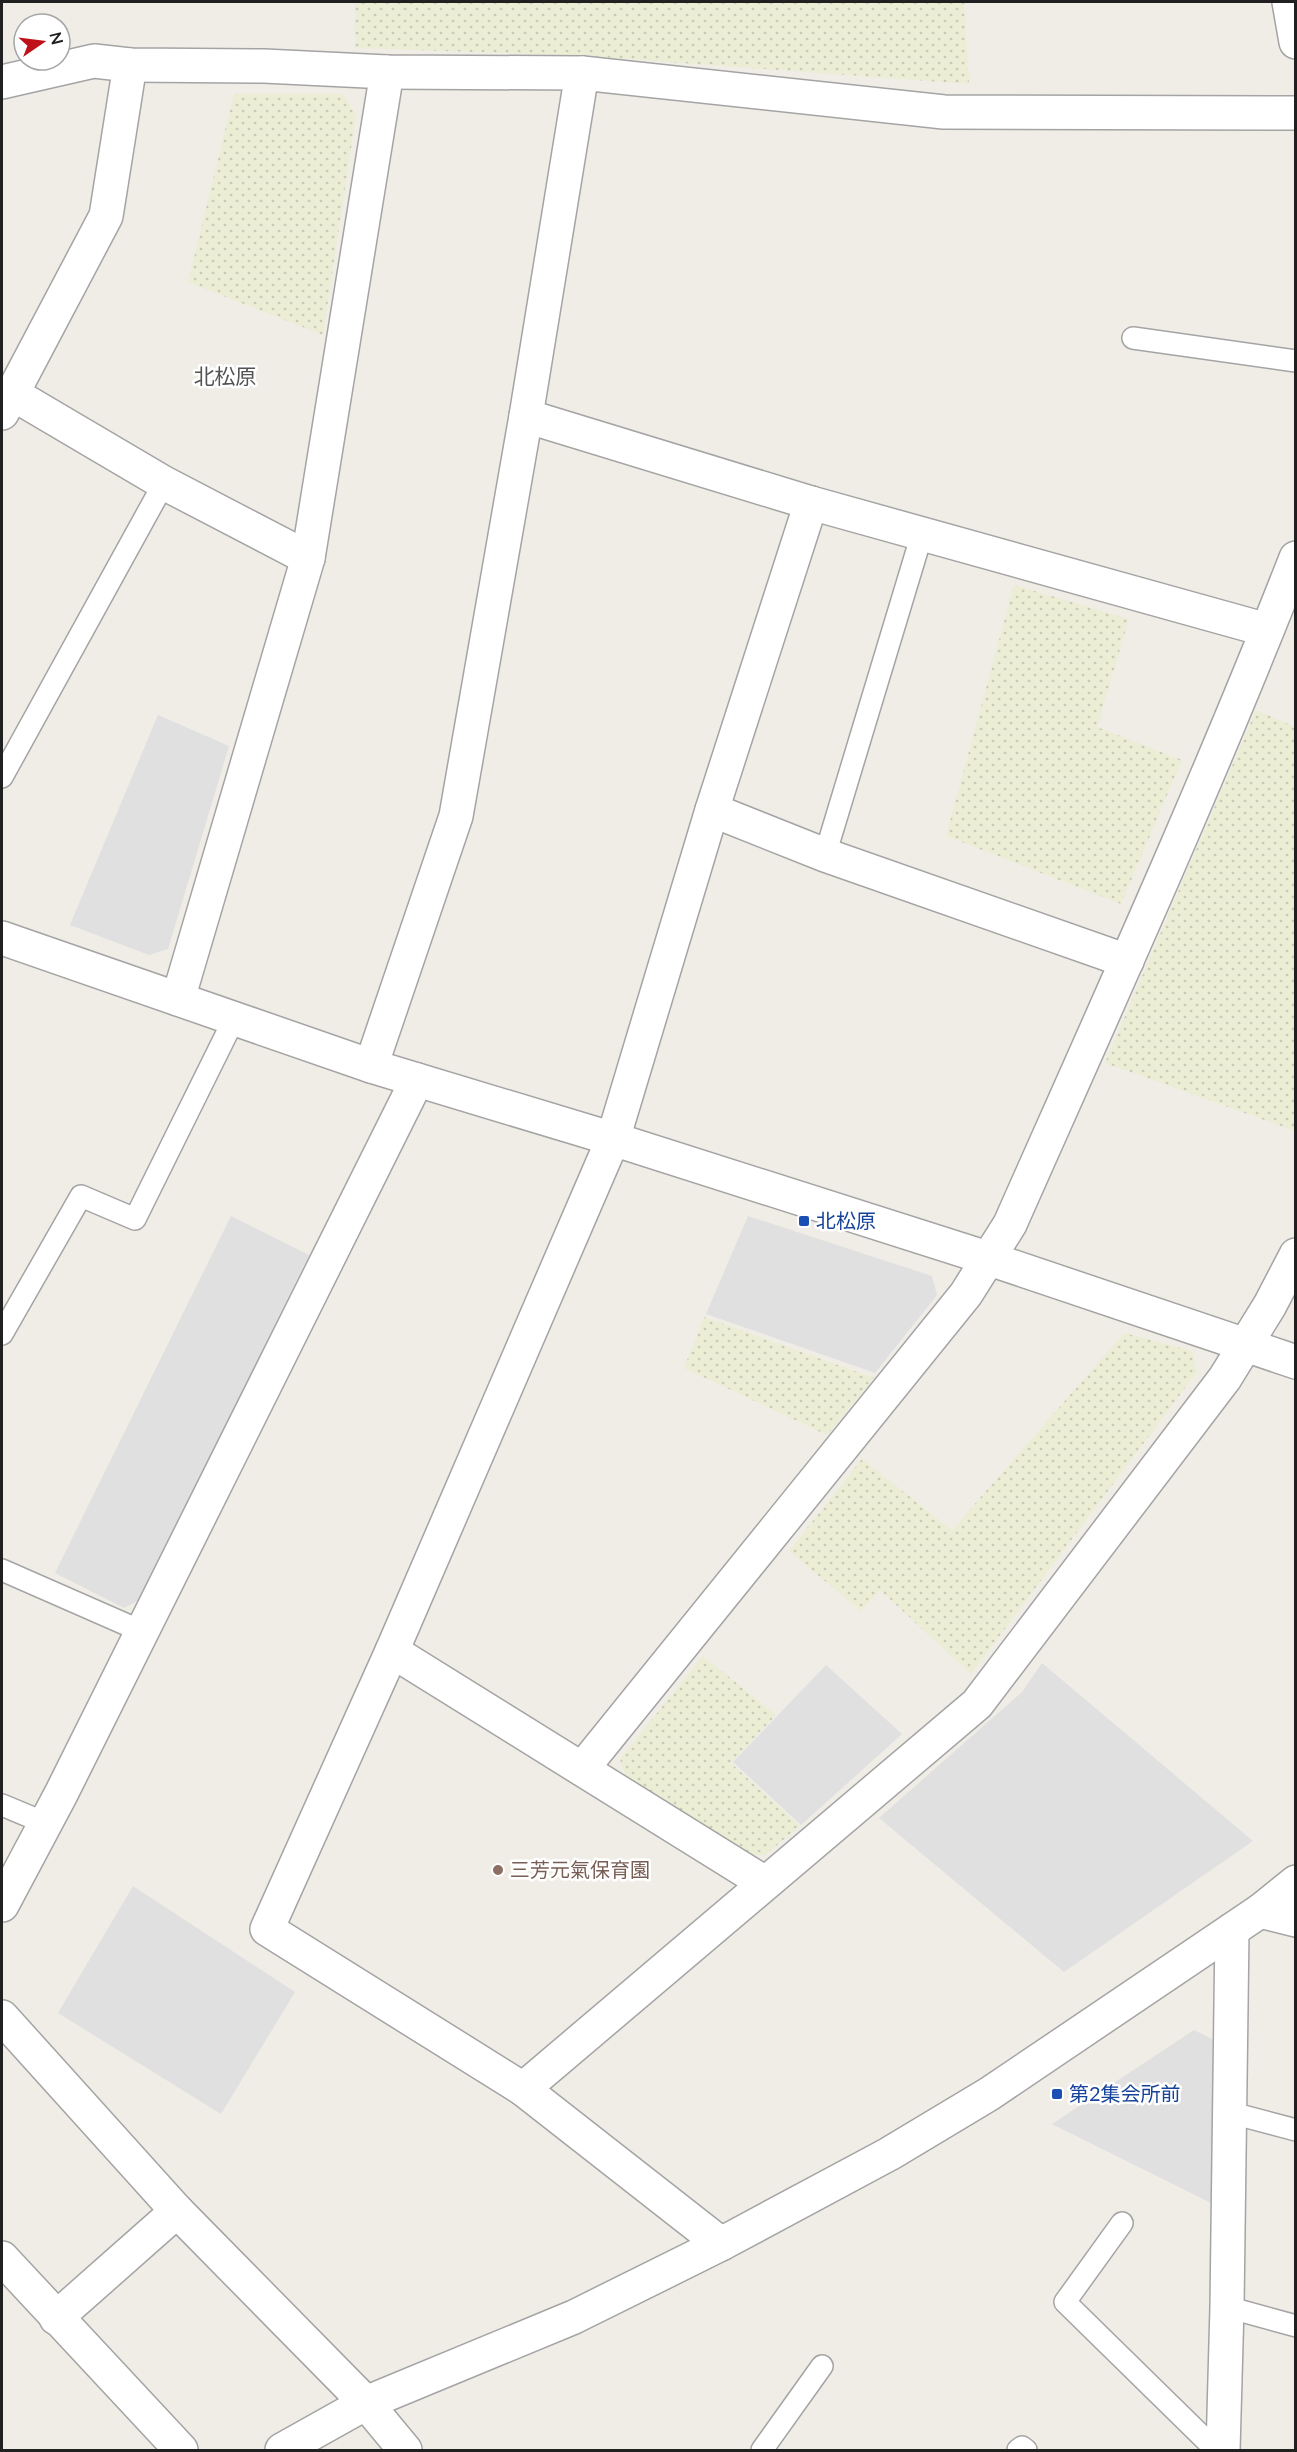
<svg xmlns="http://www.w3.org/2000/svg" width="1297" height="2452" font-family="Lato,'Noto Sans JP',sans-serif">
<defs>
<pattern id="farmland-dots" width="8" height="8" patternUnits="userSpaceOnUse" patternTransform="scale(1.5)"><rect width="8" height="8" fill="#ecedd5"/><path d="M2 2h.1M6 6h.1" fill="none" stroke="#cacbb7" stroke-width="1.8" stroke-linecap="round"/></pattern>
</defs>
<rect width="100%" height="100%" fill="#f0ede7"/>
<g fill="url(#farmland-dots)">
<polygon points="355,2 964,2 969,84 587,56 355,48"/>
<polygon points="234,94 343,94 356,115 323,335 188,282"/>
<polygon points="1014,585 1129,619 1097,727 1182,760 1121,904 946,836"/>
<polygon points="1256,710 1295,727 1295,1131 1105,1063"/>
<polygon points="704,1317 874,1378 827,1435 684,1368"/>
<polygon points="1124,1333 1192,1351 1197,1372 971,1674 880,1590 861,1611 789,1551 862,1459 952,1530"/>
<polygon points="703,1656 776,1715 731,1763 800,1826 765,1855 744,1855 626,1778 620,1759"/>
</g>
<g fill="#e0e0e0">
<polygon points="158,715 229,746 168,949 149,955 70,925"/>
<polygon points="231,1216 309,1255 139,1600 124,1608 55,1573"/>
<polygon points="748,1216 932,1276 937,1295 875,1373 706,1314"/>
<polygon points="1042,1663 1253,1841 1064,1972 879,1818 1022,1692"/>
<polygon points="826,1665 902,1734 801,1825 733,1762"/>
<polygon points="133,1886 295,1992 221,2114 58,2013"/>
<polygon points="1194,2030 1216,2041 1213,2204 1052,2124"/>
</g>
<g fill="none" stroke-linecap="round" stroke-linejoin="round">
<g stroke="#a4a4a4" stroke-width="24">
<g id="service">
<polyline points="1133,338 1296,361"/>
<polyline points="2,777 164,483"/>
<polyline points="825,855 922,534"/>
<polyline points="2,1334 81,1196 135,1219 234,1019"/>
<polyline points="2,1570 141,1631"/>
<polyline points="2,1805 45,1823"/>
<polyline points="1228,2112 1296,2130"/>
<polyline points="1122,2223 1065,2302 1216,2450"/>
<polyline points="1227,2307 1296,2326"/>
<polyline points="762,2450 822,2366"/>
<polyline points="1018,2450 1022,2447 1026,2450"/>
</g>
</g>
<g stroke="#a4a4a4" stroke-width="36">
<g id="minor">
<polyline points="1289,2 1296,42"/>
<polyline points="2,82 94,61 130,65 264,66 387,72 582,73 944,112 1296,113"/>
<polyline points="13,394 164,483 308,558"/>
<polyline points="2,413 106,216 130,65"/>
<polyline points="526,416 811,503 1267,630"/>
<polyline points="712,810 825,855 1127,961"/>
<polyline points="2,938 371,1066 613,1139 990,1259 1296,1362"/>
<polyline points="178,999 308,558 387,72"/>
<polyline points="371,1066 456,816 526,416 582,73"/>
<polyline points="392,1651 765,1883"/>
<path d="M582 1769 966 1294 1010 1224C1108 1003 1208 783 1296 558"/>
<polyline points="2,1905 61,1794 417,1080"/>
<polyline points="1260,1911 1296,1920"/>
<polyline points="2,2017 177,2211 366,2403 405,2450"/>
<polyline points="523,2089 977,1704 1225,1378 1270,1305 1296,1255"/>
<polyline points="721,2244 523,2089 267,1929 392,1651 613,1139 712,810 811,503"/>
<polyline points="2,2258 181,2450"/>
<polyline points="56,2318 177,2211"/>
<polyline points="1223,2450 1227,2307 1232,1930"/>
</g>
</g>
<g stroke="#a4a4a4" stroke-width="36">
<polyline id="tertiary" points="282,2450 366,2403 574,2317 721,2244 889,2154 989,2094 1260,1911 1296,1882"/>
</g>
<use href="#service" stroke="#fff" stroke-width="21"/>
<use href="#minor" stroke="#fff" stroke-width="33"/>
<use href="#tertiary" stroke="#fff" stroke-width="33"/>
</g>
<g fill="#1a4fb4" stroke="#fff" stroke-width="2">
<rect x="798" y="1215" width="12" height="12" rx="3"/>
<rect x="1051" y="2088" width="12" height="12" rx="3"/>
</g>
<circle fill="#8d6e63" stroke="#fff" stroke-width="2" cx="498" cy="1870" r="6"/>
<g text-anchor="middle" stroke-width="5" stroke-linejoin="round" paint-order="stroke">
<g font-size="20" fill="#164399" stroke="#fff" text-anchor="start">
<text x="816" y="1228">北松原</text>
<text x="1069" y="2101">第2集会所前</text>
</g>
<g font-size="20" fill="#785e54" stroke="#fff" text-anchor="start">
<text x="510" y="1877">三芳元氣保育園</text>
</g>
<g font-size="21" fill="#535353" stroke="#fff">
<text x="225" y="384">北松原</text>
</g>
</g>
<rect width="1297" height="2452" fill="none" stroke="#202020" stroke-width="6"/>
<g transform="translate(42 42) rotate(76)"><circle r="28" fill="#ffffff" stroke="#a6a6a6" stroke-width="1.5"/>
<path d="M0-4.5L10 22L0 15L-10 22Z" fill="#bf111a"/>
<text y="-9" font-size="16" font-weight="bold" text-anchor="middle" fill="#202020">N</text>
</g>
</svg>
